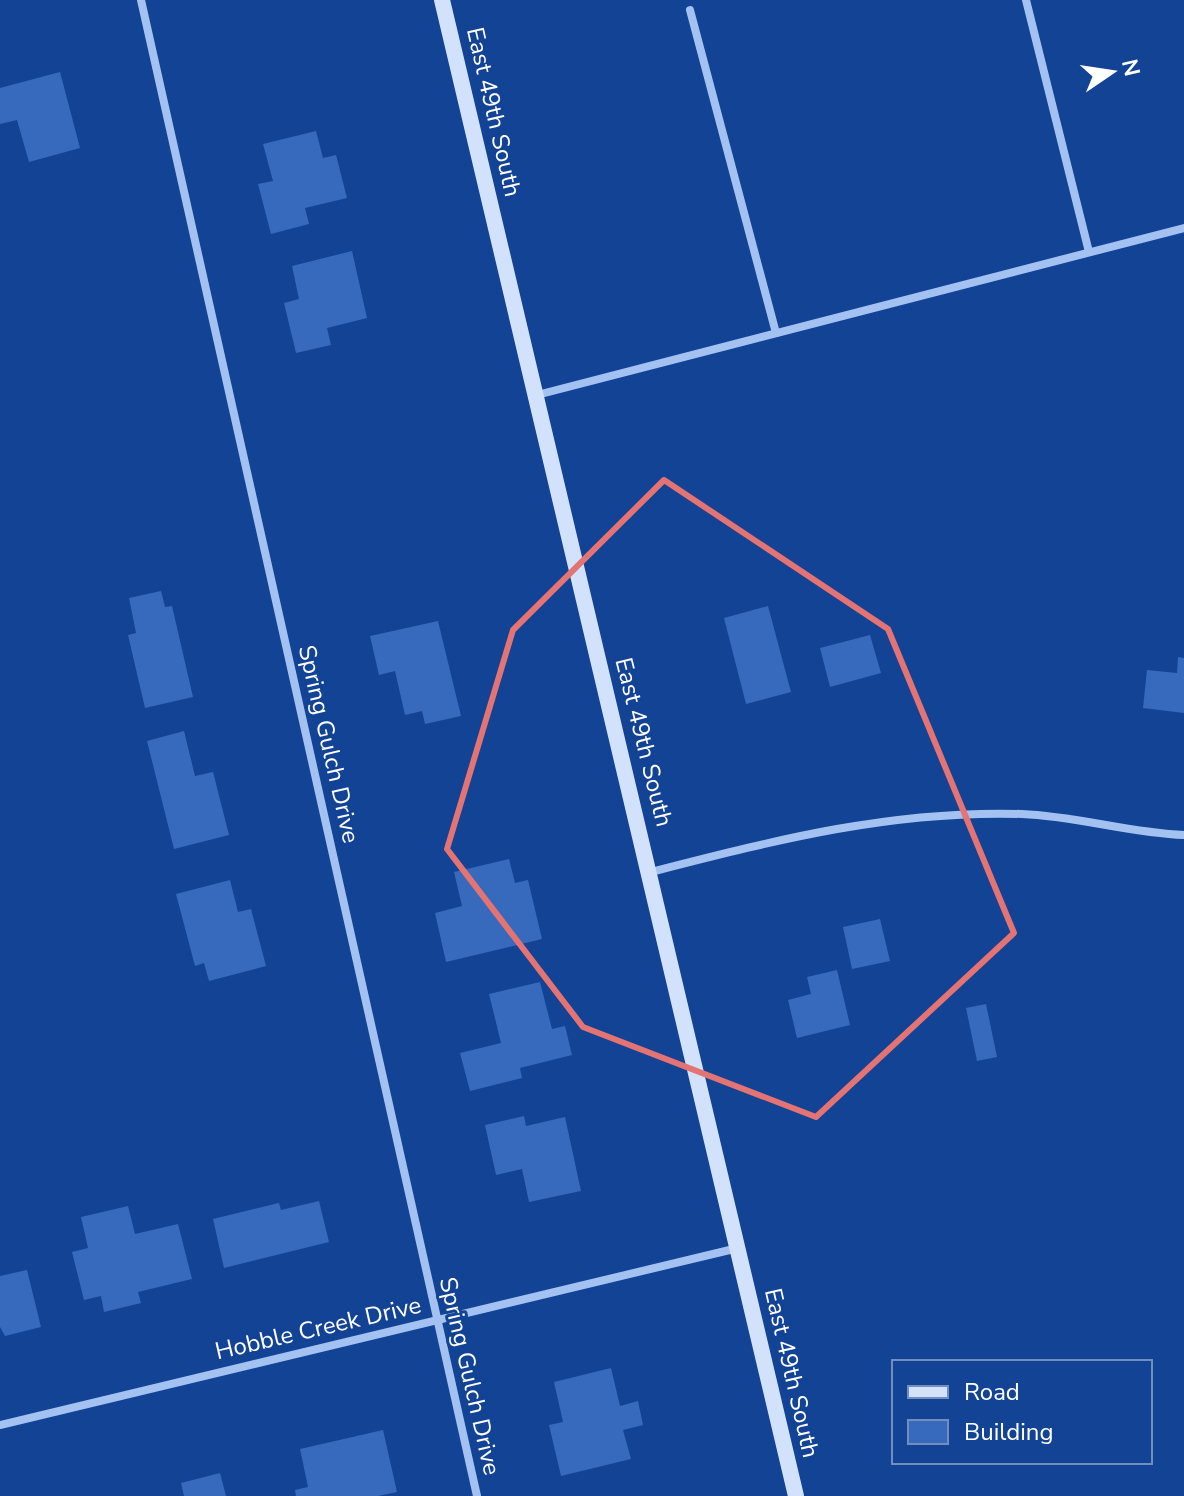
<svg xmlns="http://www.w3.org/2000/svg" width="1184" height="1496" font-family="'Nunito Sans',sans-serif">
<rect width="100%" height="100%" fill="#134395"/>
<g fill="#376abc">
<polygon points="60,72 80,148 29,162 17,120 0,124 0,88"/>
<polygon points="316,131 323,158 336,155 347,198 305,208 309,224 271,234 258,184 273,181 263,144"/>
<polygon points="352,251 367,318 327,328 331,345 296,353 284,303 299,299 292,266"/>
<polygon points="161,591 165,607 172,606 193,697 145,708 128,635 136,633 129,598"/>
<polygon points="768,606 791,692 746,704 724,618"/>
<polygon points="438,621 461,716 425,724 422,711 405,715 395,671 379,675 370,636"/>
<polygon points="870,635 881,673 830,687 820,648"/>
<polygon points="1178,657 1184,658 1184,713 1143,708 1147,670 1177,673"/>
<polygon points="184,731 195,776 213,772 229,835 174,849 147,741"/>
<polygon points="509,859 515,883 528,880 542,939 446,962 435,913 462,906 454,872"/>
<polygon points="230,880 238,912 251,909 266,966 209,981 204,963 195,966 176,894"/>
<polygon points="880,919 890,961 852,969 843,927"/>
<polygon points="837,970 850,1025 797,1038 788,1000 811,994 807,977"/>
<polygon points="540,982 552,1029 565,1026 572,1055 520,1068 522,1078 470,1091 460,1053 501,1043 489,994"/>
<polygon points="986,1004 997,1057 977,1061 966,1008"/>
<polygon points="524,1116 526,1126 565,1117 581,1191 529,1202 522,1169 496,1175 485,1125"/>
<polygon points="319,1201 329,1242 224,1268 213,1219 279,1203 281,1210"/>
<polygon points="128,1206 135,1234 178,1224 192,1279 138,1292 141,1303 104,1312 101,1296 84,1300 72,1252 88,1248 81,1217"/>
<polygon points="27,1270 41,1327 5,1336 0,1327 0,1276"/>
<polygon points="611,1368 620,1406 638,1401 643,1425 623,1430 631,1459 561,1476 549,1425 563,1422 554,1382"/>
<polygon points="383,1430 397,1492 378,1496 296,1496 295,1490 308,1487 300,1449"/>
<polygon points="220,1473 226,1496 184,1496 181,1483"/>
</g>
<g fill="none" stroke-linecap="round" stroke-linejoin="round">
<g stroke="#a3c2f2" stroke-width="8">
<polyline points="141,0 477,1496"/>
<polyline points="1026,0 1089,252"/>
<polyline points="690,10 776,333"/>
<polyline points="537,395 1184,228"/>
<path d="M651 872C776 840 891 810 1022 814 1076 816 1130 833 1184 835"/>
<polyline points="0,1425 738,1248"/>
</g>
<polyline stroke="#d2e2fc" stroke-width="16" points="442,0 796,1496"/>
</g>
<path fill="none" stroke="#e47373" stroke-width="6" stroke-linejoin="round" d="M664 480 888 629 1014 933 816 1117 583 1027 447 849 513 630Z"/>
<g text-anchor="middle" stroke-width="6" stroke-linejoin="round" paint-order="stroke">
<g font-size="24" fill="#fff" stroke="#134395">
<text transform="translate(494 112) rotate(77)" y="8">East 49th South</text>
<text transform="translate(644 742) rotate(76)" y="8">East 49th South</text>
<text transform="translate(329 744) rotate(77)" y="8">Spring Gulch Drive</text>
<text transform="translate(318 1328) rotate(-13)" y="8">Hobble Creek Drive</text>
<text transform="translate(792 1373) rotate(77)" y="8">East 49th South</text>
<text transform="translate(470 1376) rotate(77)" y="8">Spring Gulch Drive</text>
</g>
</g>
<rect x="892" y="1360" width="260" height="104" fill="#134395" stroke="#718ebf" stroke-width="2"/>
<rect x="908" y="1386" width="40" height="12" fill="#d2e2fc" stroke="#718ebf" stroke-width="2"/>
<text x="964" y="1400" font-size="24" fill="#ffffff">Road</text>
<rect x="908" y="1420" width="40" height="24" fill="#376abc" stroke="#718ebf" stroke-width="2"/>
<text x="964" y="1440" font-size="24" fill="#ffffff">Building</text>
<g transform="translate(1112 72) rotate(77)" stroke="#134395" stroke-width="6" paint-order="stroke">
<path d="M0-6L14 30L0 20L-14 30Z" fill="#ffffff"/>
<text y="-12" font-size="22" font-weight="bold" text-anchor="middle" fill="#ffffff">N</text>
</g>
</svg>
